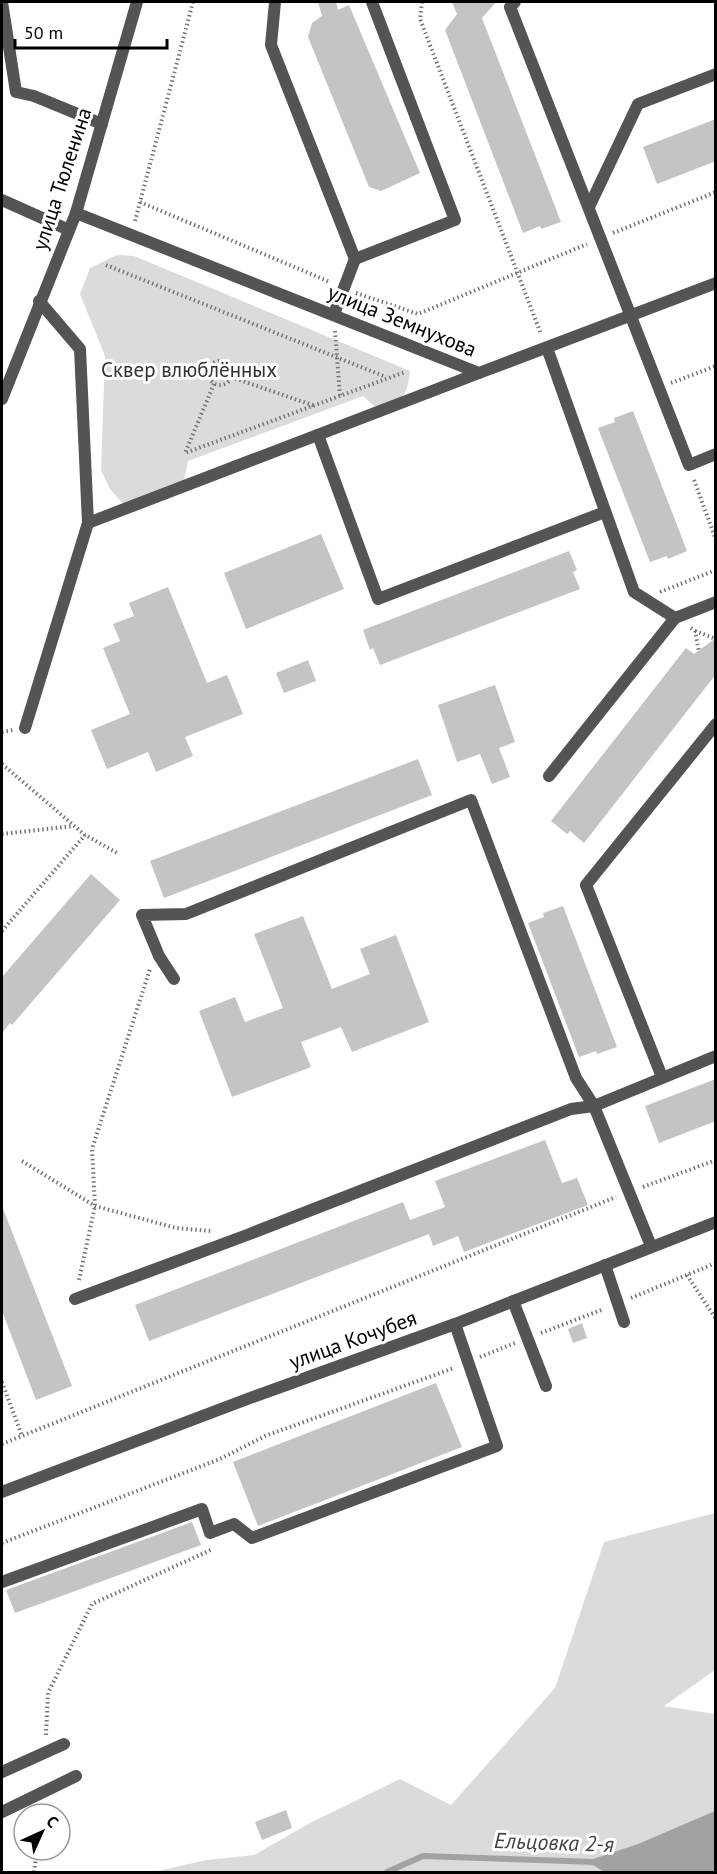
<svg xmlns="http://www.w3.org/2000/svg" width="717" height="1874" font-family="'PT Sans',sans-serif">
<rect width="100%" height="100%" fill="#fff"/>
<g fill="#dbdbdb">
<path d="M117 255 134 256 410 371C407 398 402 402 375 407L363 396 188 461 184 481 123 504 110 489 101 470 105 356 80 294 90 268Z"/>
<polygon points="715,1513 715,1670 664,1706 715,1714 715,1872 153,1872 207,1860 254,1855 310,1823 400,1779 451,1805 555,1688 604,1542"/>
</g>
<polygon fill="#a2a2a2" points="715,1811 715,1872 604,1872 587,1861 638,1844"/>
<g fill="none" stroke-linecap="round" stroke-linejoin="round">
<polyline stroke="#a2a2a2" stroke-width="6" points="387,1872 423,1856 594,1862"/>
</g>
<g fill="#c4c4c4">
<polygon points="318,2 336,2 338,10 349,5 420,173 381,191 369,187 308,37 312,23 322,16"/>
<polygon points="452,2 496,2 482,18 561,222 541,229 540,226 523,233 445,30 457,14"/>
<polygon points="716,119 716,161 657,184 643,147"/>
<polygon points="633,411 687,551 668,559 667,556 650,562 598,428 615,422 614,418"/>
<polygon points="321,534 344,589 246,629 224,573"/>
<polygon points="569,551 577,570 573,572 580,589 380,665 373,648 370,650 363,630"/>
<polygon points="168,587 207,683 227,675 243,714 185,737 193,756 156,772 148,752 107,769 91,730 130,714 103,648 120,641 113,624 134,616 129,603"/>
<polygon points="716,638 716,674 584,843 570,831 567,834 551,821 686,648 694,654"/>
<polygon points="308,660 316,681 284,693 276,673"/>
<polygon points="495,685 515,742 499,748 510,777 492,784 480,754 457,762 438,705"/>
<polygon points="418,759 432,795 164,898 150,861"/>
<polygon points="91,874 120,900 12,1025 10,1023 2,1033 2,977"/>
<polygon points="563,906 617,1047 597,1054 596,1051 579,1057 528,923 544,917 543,913"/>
<polygon points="303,916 332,989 370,974 360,949 396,935 429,1022 352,1052 341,1027 301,1042 311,1067 232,1097 199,1011 235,997 245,1022 283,1008 254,934"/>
<polygon points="716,1079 716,1121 659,1143 645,1106"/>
<polygon points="545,1140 562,1183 577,1178 588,1205 464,1252 458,1236 433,1246 429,1234 149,1341 135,1305 403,1202 410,1220 445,1207 435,1181"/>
<polygon points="2,1206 72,1386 36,1400 2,1311"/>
<polygon points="582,1323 587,1338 573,1343 568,1329"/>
<polygon points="436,1383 462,1447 258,1526 233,1462"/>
<polygon points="192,1522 201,1545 15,1613 6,1590"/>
<polygon points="286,1810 292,1828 262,1840 255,1822"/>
</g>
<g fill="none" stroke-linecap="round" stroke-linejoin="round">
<g stroke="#767676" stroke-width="4" stroke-dasharray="1.5 3" stroke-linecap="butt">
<polyline points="422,2 420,19 541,334"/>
<polyline points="140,202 330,282"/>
<polyline points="135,221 193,2"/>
<polyline points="613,233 716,192"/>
<polyline points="106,265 386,377"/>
<polyline points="356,293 418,314 587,244"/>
<polyline points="335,331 340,396"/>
<circle cx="220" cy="373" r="12"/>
<polyline points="231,377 315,406"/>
<polyline points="671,383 716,366"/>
<polyline points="214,384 185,453 405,372"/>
<polyline points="694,480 716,540"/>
<polyline points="660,592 716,570"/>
<polyline points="691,628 695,631 699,652"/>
<polyline points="695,631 716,639"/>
<polyline points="2,732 13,730"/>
<polyline points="2,764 85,835 119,854"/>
<polyline points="2,834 73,826"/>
<polyline points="2,931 85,835"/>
<polyline points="22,1161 95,1206 176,1228 211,1231"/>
<polyline points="643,1187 716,1160"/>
<polyline points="687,1275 716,1319"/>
<polyline points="79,1280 95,1206 92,1149 150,969"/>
<polyline points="631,1298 716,1263"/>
<polyline points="541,1333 604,1309"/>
<polyline points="480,1357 515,1343"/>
<polyline points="2,1382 22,1436"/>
<polyline points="2,1444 616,1197"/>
<polyline points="2,1543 220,1459 265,1436 454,1368"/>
<polyline points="46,1735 48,1693 92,1604 213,1549"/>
<polyline points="34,1872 37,1850"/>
</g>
<g stroke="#545454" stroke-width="12">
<polyline points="2,2 16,92 34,96 102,124"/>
<polyline points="275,2 271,45 355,259 334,314"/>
<polyline points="515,2 510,7 689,465 716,454"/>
<polyline points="2,200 69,230"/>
<polyline points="589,207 638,104 716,74"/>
<polyline points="355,259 455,220 372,2"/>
<polyline points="39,301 80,349 88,523 479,373"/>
<polyline points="547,348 634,592 675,618 549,776"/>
<polyline points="318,435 378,599 605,512"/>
<polyline points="675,618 716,602"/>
<polyline points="25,728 88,523"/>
<polyline points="662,1077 586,885 716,724"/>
<polyline points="651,1246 594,1106 716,1056"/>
<polyline points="605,1265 624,1322"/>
<polyline points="75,1299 247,1235 571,1109 594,1106 576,1078 471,800 186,914 142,915 159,956 174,979"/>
<polyline points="513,1301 546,1386"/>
<polyline points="2,1582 202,1509 210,1533 234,1524 252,1538 497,1446 455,1324"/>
<polyline points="2,1772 64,1744"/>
<polyline points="2,1812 76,1776"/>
</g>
<polyline stroke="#545454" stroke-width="12" points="76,213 479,373 716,283"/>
<g stroke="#545454" stroke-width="12">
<polyline points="2,399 76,213 137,2"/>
<polyline points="2,1492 250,1398 455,1324 716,1222"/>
</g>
</g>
<g text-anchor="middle" stroke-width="6" stroke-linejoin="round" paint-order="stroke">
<g font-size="21" fill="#000" stroke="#fff">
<text transform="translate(62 179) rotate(-72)" y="7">улица Тюленина</text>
<text transform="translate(402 321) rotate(22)" y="7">улица Земнухова</text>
<text transform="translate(353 1340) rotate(-20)" y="7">улица Кочубея</text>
</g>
<g font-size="21" fill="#323232" stroke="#fff">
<text x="189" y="377">Сквер влюблённых</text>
</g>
<g font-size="22" font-style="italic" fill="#434343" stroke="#fff">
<text transform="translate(554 1842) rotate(2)" y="8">Ельцовка 2-я</text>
</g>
</g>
<rect width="717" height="1874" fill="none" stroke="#000000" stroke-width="6"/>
<g transform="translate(42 1832) rotate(45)"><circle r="28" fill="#ffffff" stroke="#999999" stroke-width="1.5"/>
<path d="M0-4.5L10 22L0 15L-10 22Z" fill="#000000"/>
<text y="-9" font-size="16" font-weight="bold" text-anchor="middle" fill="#000000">С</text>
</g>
<path d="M15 39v9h152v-9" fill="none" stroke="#000000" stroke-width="3"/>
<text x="24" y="39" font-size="18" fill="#000000" stroke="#ffffff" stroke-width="4.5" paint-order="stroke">50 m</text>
</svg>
